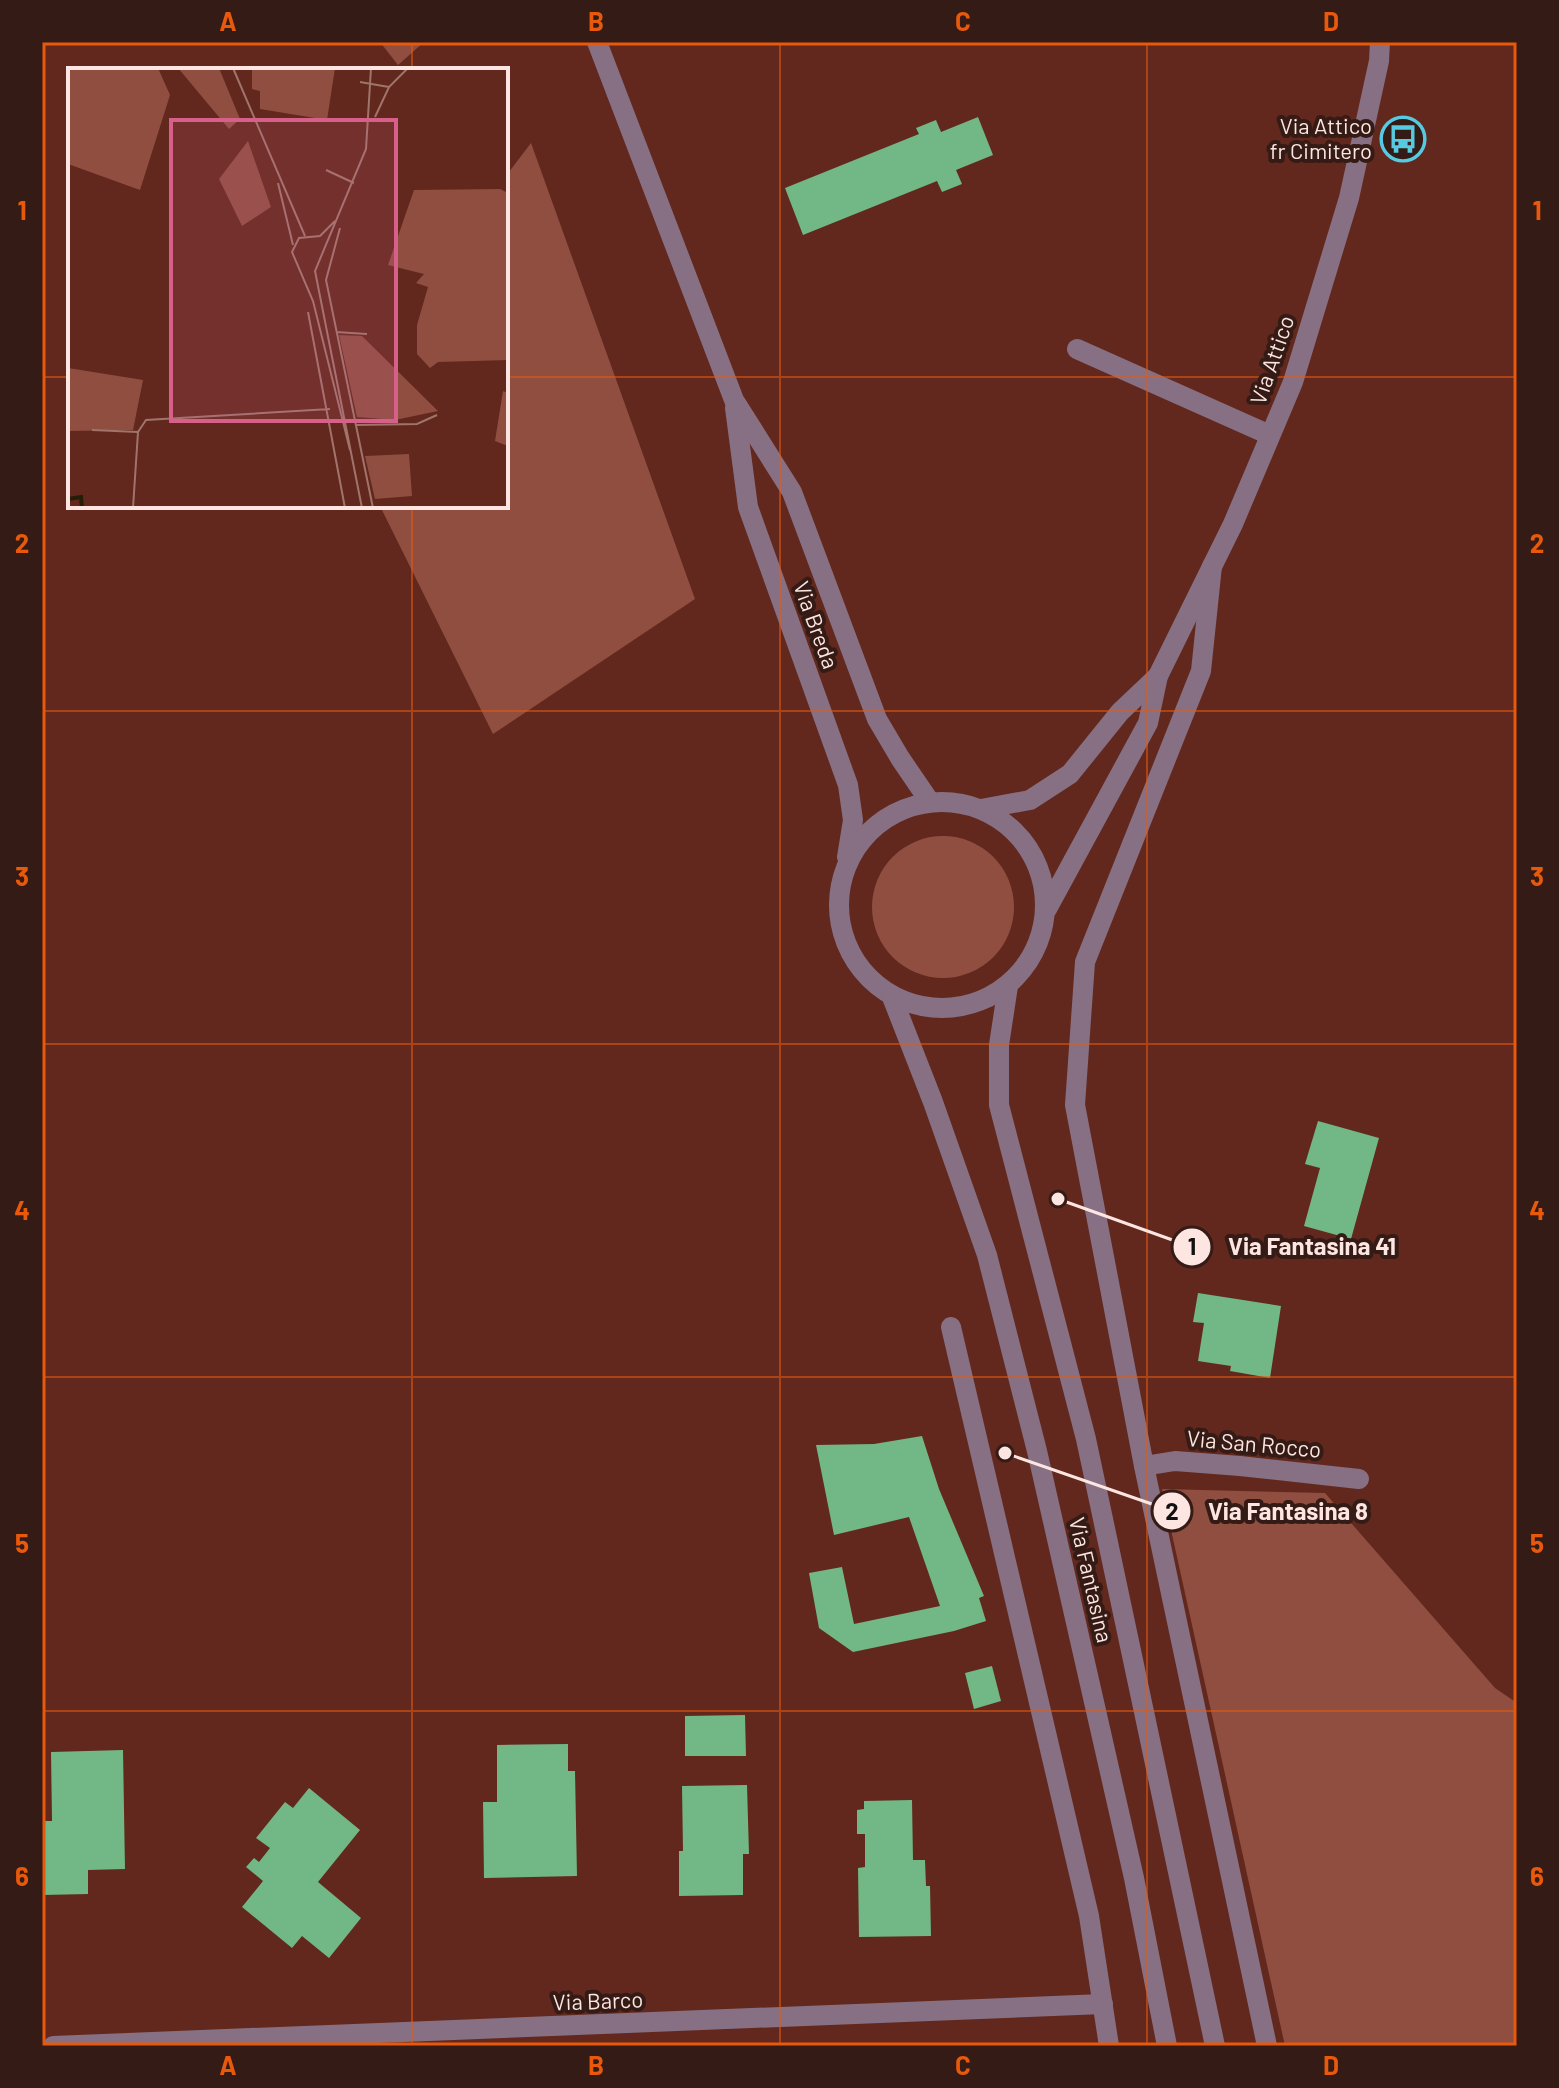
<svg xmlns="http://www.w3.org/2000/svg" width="1559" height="2088" font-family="Barlow,sans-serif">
<rect width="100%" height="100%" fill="#62281d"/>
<g fill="#904e41">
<polygon points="380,42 424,42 398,65"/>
<polygon points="531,143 695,599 493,734 380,506 506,506 506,176"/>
<circle cx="943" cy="907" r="71"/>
<polygon points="1162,1489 1325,1493 1495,1688 1517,1703 1517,2046 1285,2046"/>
</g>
<g fill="#72b786">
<polygon points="978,117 993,155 956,170 962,184 942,192 937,181 803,235 785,188 919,134 916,128 936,120 941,132"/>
<polygon points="1318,1121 1379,1138 1351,1239 1304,1226 1320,1168 1305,1164"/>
<polygon points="1198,1293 1281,1306 1270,1378 1230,1371 1231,1366 1198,1361 1204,1323 1193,1322"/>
<polygon points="922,1436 939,1489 984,1596 979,1598 986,1621 954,1631 853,1652 819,1628 809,1573 842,1567 854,1624 940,1606 909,1517 834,1535 816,1445 874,1444"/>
<polygon points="992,1666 1001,1701 974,1709 965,1673"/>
<polygon points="745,1715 746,1756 685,1756 685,1716"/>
<polygon points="568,1744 568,1771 575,1771 577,1876 484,1878 483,1802 497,1802 497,1745"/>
<polygon points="123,1750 125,1869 88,1870 88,1894 43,1895 42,1821 52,1821 51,1752"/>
<polygon points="747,1785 749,1854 743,1854 743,1895 679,1896 679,1851 683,1851 682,1786"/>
<polygon points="309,1788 360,1830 318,1882 361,1918 329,1958 302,1936 292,1948 242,1907 263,1881 246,1867 254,1858 259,1862 270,1848 256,1838 285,1802 293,1808"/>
<polygon points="912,1800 913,1860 925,1860 926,1886 930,1886 931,1936 859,1937 858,1868 865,1867 865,1834 857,1834 857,1810 864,1809 864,1801"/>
</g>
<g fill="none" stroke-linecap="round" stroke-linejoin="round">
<g stroke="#877083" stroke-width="20">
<polyline points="597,42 734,400 792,492 877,719 900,758 930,802"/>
<polyline points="1077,349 1270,435"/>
<polyline points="735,408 748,507 848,785 853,820 847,857"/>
<polyline points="1212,566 1201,671 1085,962 1075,1105 1144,1466 1267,2046"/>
<circle cx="942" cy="905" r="103"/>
<polyline points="981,809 1030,800 1070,774 1120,712 1158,676"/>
<polyline points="1047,909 1148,723 1158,676 1233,524 1293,382 1349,198 1379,61 1380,42"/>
<polyline points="1008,986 999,1045 999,1105 1086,1439 1215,2046"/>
<polyline points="892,997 933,1102 987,1255 1037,1451 1134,1878 1167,2046"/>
<polyline points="951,1327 1089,1916 1109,2046"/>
<polyline points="1144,1466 1175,1461 1240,1466 1359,1479"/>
<polyline points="53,2046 1103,2004"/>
</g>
</g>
<path fill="none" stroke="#e8590c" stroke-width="2" stroke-opacity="0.55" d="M412 42V70M780 42V2046M1147 42V2046M42 377H70M506 377H1517M412 506V2046M42 711H1517M42 1044H1517M42 1377H1517M42 1711H1517"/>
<defs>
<g id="bus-ring" transform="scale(2.3)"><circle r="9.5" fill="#351b15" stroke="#55cae0" stroke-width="1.5"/><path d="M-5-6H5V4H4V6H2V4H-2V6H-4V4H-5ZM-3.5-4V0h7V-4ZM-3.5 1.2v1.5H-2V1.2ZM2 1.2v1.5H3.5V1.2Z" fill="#55cae0"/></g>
</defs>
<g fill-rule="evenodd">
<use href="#bus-ring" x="1403" y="139"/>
</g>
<g text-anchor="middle" stroke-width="8" stroke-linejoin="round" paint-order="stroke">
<g font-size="22" fill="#fde6e1" stroke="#351b15" text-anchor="end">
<text x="1372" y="134">Via Attico<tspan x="1372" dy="25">fr Cimitero</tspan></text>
</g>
<g font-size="22" fill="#fde6e1" stroke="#351b15">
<text transform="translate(1272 360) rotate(-71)" y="8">Via Attico</text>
<text transform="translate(816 625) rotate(70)" y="8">Via Breda</text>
<text transform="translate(1254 1444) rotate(5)" y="8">Via San Rocco</text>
<text transform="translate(1091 1580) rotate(77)" y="8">Via Fantasina</text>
<text transform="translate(598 2001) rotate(-2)" y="8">Via Barco</text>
</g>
</g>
<g transform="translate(68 68)">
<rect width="440" height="440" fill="#62281d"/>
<path d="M0 0H90L102 27 72 122 0 96ZM110 0H151L172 51 161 61ZM184 0H267L259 52 192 41V23L184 21ZM180 73 203 139 174 158 151 111ZM432 121 440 125V292L370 294 362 300 349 286V257L360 219 348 215 356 206 320 197 346 122ZM271 267 294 268 370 343 327 352 289 349ZM0 300 75 312 65 362 0 363ZM435 323 440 325V378L427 373ZM341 386 344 428 307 431 297 388Z" fill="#904e41"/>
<path fill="none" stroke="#251e06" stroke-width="4" d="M0 431 13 429 14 440"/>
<path fill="none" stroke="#a0746b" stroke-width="2" d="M165 0 237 168M292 14 321 19M307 49 321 19 340 0M258 102 286 115M210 115 225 177M267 153 252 168 231 170 224 184 245 233 282 382M272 160 258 212 305 440M240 244 277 440M268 264 299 266M288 357 349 356 369 347M24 362 70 364M65 440 70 364 78 352 262 341M294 440 247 203 298 81 303 0"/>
<path fill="#d7608a" fill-opacity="0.15" stroke="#d7608a" stroke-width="4" d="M103 52H328V353H103Z"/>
<rect width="440" height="440" fill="none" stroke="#fde6e1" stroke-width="4"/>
</g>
<path fill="none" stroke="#fde6e1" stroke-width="3" d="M1058 1199L1192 1247M1005 1453L1172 1511"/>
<g fill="#fde6e1" stroke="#351b15" stroke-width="3">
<circle cx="1058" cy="1199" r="8"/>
<circle cx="1005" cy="1453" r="8"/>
<circle cx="1192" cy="1247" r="20"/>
<circle cx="1172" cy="1511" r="20"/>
</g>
<g font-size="24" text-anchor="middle" font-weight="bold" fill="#111">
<text x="1192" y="1255">1</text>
<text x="1172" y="1520">2</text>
</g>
<g font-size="24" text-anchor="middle" font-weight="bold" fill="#fde6e1" stroke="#351b15" stroke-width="8" stroke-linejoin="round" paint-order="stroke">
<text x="1312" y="1255">Via Fantasina 41</text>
<text x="1288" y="1520">Via Fantasina 8</text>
</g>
<rect width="1559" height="2088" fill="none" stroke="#351b15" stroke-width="88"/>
<rect x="44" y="44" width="1471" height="2000" fill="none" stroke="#e8590c" stroke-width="3"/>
<g font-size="26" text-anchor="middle" font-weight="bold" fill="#e8590c">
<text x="228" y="31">A</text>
<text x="596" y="31">B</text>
<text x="963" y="31">C</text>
<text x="1331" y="31">D</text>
<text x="22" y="220">1</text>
<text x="1537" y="220">1</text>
<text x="22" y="553">2</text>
<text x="1537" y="553">2</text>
<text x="22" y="886">3</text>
<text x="1537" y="886">3</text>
<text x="22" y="1220">4</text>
<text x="1537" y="1220">4</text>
<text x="22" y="1553">5</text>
<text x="1537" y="1553">5</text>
<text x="22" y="1886">6</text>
<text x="1537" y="1886">6</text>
<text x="228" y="2075">A</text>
<text x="596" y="2075">B</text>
<text x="963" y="2075">C</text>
<text x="1331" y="2075">D</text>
</g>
</svg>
